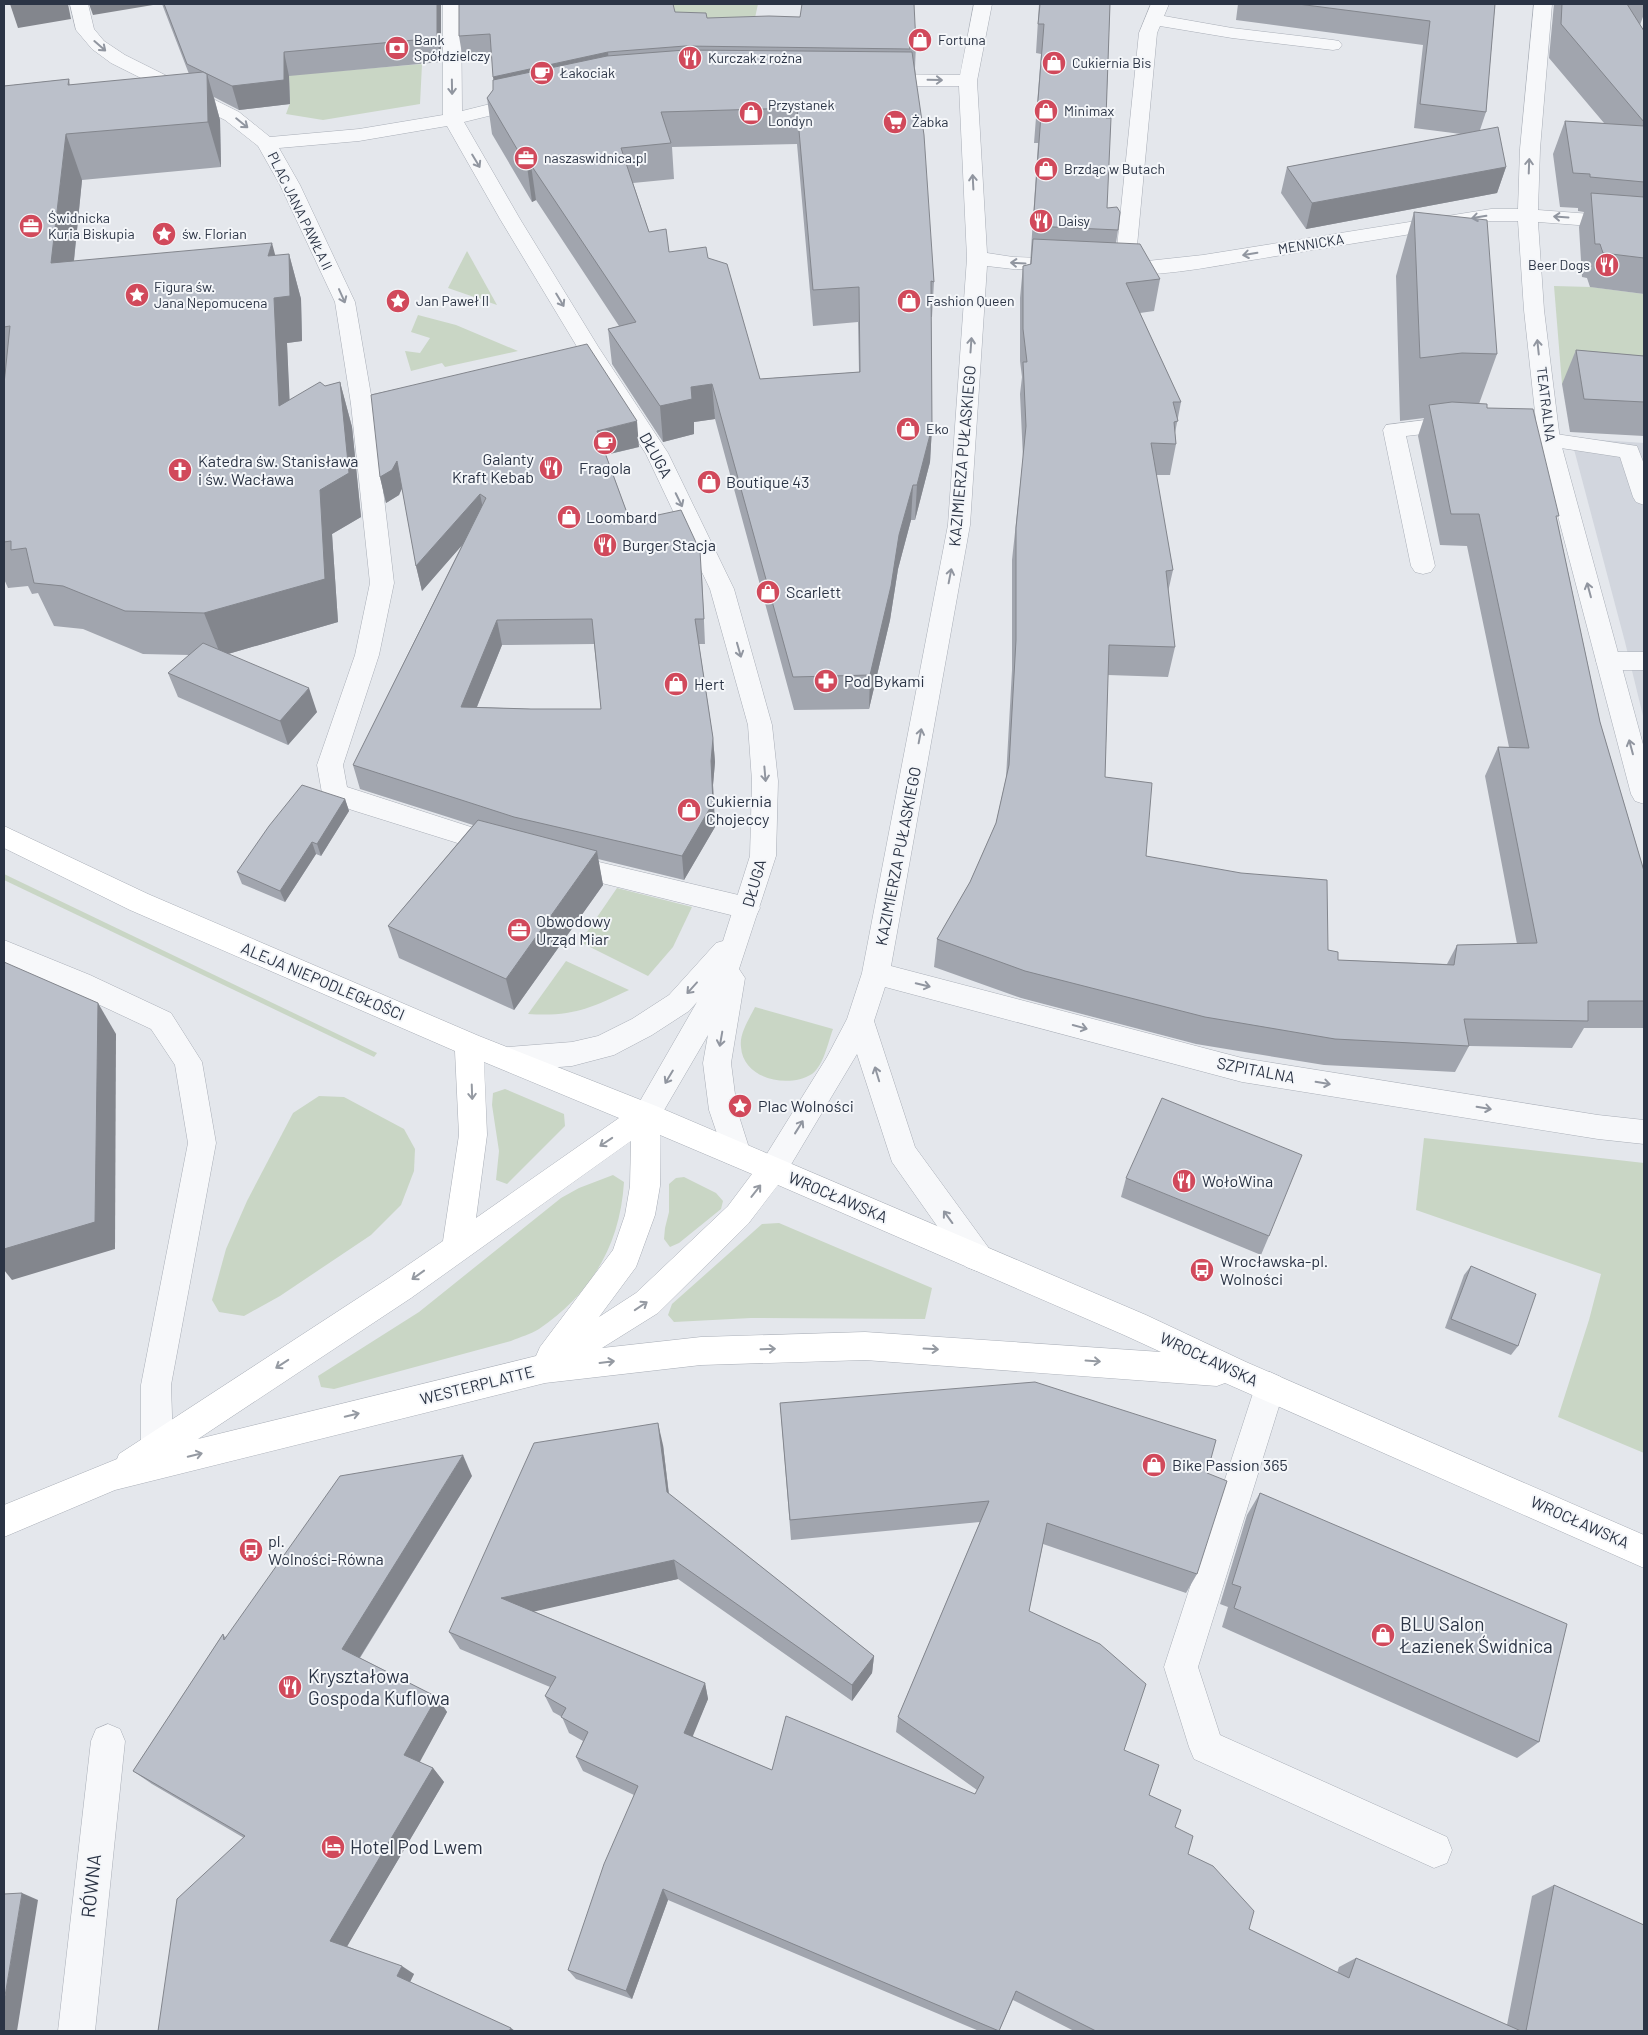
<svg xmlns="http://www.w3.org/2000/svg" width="1648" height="2035" font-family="Barlow,sans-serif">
<rect width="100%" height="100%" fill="#e4e7ec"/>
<polygon fill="#d2d6de" points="1571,438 1644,443 1644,720 1625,642"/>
<g fill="#c9d6c5">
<polygon points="658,4 758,4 745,64"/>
<polygon points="422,64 420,104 323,120 286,114 290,103 289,75"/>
<polygon points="467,251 497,305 448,288"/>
<polygon points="1554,286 1591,287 1644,294 1644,391 1562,384"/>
<polygon points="418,315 456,325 518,351 445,367 442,363 411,371 405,351 420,353 430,338 411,332"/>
<polygon points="4,874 377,1053 374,1057 4,880"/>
<polygon points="617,888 692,907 673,947 648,976 580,942"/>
<path d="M566 961 629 990C591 1008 572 1017 528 1014Z"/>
<path d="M755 1007 833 1029C828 1042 824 1065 812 1074 788 1089 743 1079 741 1047 739 1033 750 1018 755 1007Z"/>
<polygon points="505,1089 564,1114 565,1126 507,1184 496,1180 499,1151 492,1105 493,1093"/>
<polygon points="319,1096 344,1097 404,1129 415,1149 414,1171 401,1205 371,1235 280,1296 244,1316 219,1312 212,1300 226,1249 247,1201 293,1113"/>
<polygon points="1424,1138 1644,1163 1644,1453 1558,1417 1589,1320 1601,1274 1416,1210"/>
<path d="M613 1175 624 1182C620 1245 592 1293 539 1329 531 1334 520 1337 511 1341L334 1389 321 1387 318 1376 419 1312 561 1198 579 1188Z"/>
<polygon points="684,1177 716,1193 723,1201 721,1209 679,1243 670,1247 664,1239 665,1228 669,1212 669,1184 676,1178"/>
<polygon points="779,1223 932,1288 925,1319 751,1318 674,1322 668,1315 672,1304 762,1224"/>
</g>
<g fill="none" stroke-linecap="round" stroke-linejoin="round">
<g stroke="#a9aeb7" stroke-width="1">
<g id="lane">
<polygon points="1151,4 1169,4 1164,16 1232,28 1333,40 1339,41 1342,45 1339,49 1333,50 1232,38 1160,26 1157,33 1135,267 1132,271 1125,273 1118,271 1115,267 1139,33"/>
<polygon points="362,397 370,399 373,404 394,583 379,655 343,765 347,787 508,839 512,846 508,853 499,856 352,810 326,800 322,793 317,765 355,655 370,583 351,404 354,399"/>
<polygon points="1441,418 1467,421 1470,426 1467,431 1459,433 1441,432 1406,436 1435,566 1431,572 1423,574 1415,572 1411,566 1383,430 1386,425"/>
<polygon points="1549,433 1637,446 1644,464 1644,505 1636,502 1633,497 1620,457 1541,445 1538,440 1541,435"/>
<polygon points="1608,652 1644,652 1644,670 1608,670 1599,667 1596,661 1599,655"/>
<polygon points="565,854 747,897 756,900 760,908 756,916 747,919 565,874 556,871 552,864 556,857"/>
<polygon points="4,940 90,975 171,1013 202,1062 216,1143 171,1385 173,1446 168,1457 157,1461 146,1457 141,1446 141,1385 188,1143 175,1065 151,1029 70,991 4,963"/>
<polygon points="1270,1372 1281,1377 1285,1387 1198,1667 1220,1735 1447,1837 1452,1850 1447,1863 1434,1868 1194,1759 1189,1747 1164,1667 1255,1387 1259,1377"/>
</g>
</g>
<g stroke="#a9aeb7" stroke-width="1">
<g id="street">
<path d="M70 4H88L94 29 104 41 125 55 239 112 270 137 359 129 443 115V4H461L462 111 526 95 533 97 535 101 533 105 464 122 520 219 599 348 668 453 734 589 772 725 778 781 776 856 739 969 745 978 731 1063 737 1110 751 1154 747 1163 737 1167 727 1163 709 1110 703 1063 708 1035 656 1124 646 1127 636 1124 632 1115 697 1002 689 1011 652 1035 614 1055 572 1066 508 1071 498 1067 494 1059 498 1051 508 1047 572 1042 598 1036 632 1019 669 995 716 943 723 941 750 856 752 781 748 725 710 589 646 454 579 350 500 219 447 126 359 141 279 148 300 185 355 302 371 395 408 387 416 389 419 394 416 399C399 403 370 413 354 409L351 404 335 302 280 185 258 146 225 120 111 63 92 49 76 30Z"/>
<polygon points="974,4 992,4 977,81 987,253 1013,257 1068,259 1075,261 1078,265 1075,269 1068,271 1013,269 987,266 970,525 891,966 1242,1058 1598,1115 1644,1120 1644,1144 1598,1139 1242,1082 885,987 874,1021 915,1147 988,1247 992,1257 988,1267 977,1271 966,1267 892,1162 857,1054 783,1178 773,1182 763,1178 759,1169 763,1160 827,1057 847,1019 862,973 948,525 967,258 959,86 880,86 873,84 871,80 873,76 880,74 960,75"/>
<path d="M1534 4H1552L1540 149 1538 210 1644 218V230L1538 222 1544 310 1560 440 1644 748V804L1635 801 1631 794 1538 440 1524 310 1518 221H1491C1411 234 1331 247 1252 260 1214 266 1144 281 1109 271L1106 267 1109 263 1116 261 1138 262 1203 255 1491 209H1518L1520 149Z"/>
<polygon points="108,1724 120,1729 125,1741 95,2031 58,2031 91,1741 96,1729"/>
</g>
</g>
<g stroke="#a9aeb7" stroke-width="1">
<path id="secondary" d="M4 826 148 894 479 1036 656 1106 1146 1315 1246 1362 1644 1535V1568L1225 1383 1217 1386 865 1360 701 1365 545 1383 115 1490 4 1537V1505L117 1459 119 1454 389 1278 443 1241 459 1135 455 1051 130 910 4 848ZM484 1062 619 1118 476 1218 487 1135ZM660 1135 752 1174 728 1206 636 1293 599 1317 636 1267 655 1215 660 1186ZM631 1141 630 1186 625 1215 613 1250 540 1347 536 1356 198 1439 411 1298ZM778 1185 1124 1335 1161 1352 865 1332 701 1337 602 1348 658 1313 748 1224Z"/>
</g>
<use href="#lane" fill="#f7f8fa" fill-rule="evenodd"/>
<use href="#street" fill="#f7f8fa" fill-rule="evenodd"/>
<use href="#secondary" fill="#fff" fill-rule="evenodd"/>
</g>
<g fill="#a1a5ae" fill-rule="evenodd">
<polygon points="162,4 441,4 441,62 289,76 290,104 239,110 214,97 220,120 221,167 82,180 74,261 275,256 289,254 301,299 302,341 287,343 289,400 325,386 340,382 352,427 361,517 332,534 338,622 228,654 317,712 288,745 178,697 168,673 189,655 143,654 83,629 54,626 38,593 32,594 28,586 8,588 4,579 4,384 5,374 4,374 4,86 69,79 70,85 189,74"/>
<polygon points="1039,4 1110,4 1106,118 1107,208 1118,230 1116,243 1160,279 1154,311 1140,313 1181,402 1175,433 1176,444 1170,475 1156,475 1173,570 1168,592 1175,647 1168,677 1108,675 1105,777 1146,856 1328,950 1338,960 1447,964 1457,945 1517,944 1485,776 1498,747 1509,747 1467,546 1440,545 1418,436 1424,418 1400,421 1396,276 1414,212 1497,354 1479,404 1487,408 1557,520 1600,722 1644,871 1644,1028 1584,1028 1572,1048 1469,1046 1455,1072 1324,1065 1196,1044 1021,998 934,967 937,939 970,882 996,823 1006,778 1012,670 1012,560 1023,458 1020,394 1022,377 1020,361 1020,298 1023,266 1030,265 1038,143 1034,143 1041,54 1036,53"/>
<polygon points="1238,4 1495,4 1486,112 1480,130 1506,167 1497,193 1306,229 1281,193 1287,167 1461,134 1414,128 1423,45 1236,20"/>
<polygon points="1554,4 1644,4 1644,14 1640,25 1644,31 1644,294 1590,287 1587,278 1582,277 1579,227 1584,212 1578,211 1578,208 1560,207 1553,154 1565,121 1604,123 1549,58"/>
<path d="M675 12 707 18 916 44 915 68 934 282 932 317H931L932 427 930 462 915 520H911L898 569 890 620 869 709 794 710 715 419 694 422V434L663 442 612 364 608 329 619 326 536 200 532 202 492 134 487 98 493 90 494 80 492 57 463 60 459 36ZM797 144 813 326 858 322 859 372 760 379 708 258 669 252 649 232 633 183 674 179 672 147Z"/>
<polygon points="1576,350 1644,356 1644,436 1570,432 1562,384"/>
<path d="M639 447 606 455 630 521 702 576 705 644H699L713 738 715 762 713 785 715 827 684 880 598 859 603 885 514 1010 399 958 388 926 473 825 360 789 353 765 462 545 422 591 416 566 402 488 399 495 386 503 380 477ZM594 644 601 709H531L477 707 502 645Z"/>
<polygon points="345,799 349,811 321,856 316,854 285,902 242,884 237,872"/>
<polygon points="1126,1178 1269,1236 1261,1255 1121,1197"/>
<polygon points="1471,1266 1518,1346 1511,1355 1445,1328 1464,1275"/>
<polygon points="780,1403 1207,1473 1197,1574 1186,1593 1043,1544 1029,1611 1124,1750 1149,1795 1175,1827 1188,1854 1249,1929 1337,1973 1339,1967 1356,1958 1507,2025 1532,1896 1554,1885 1644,2031 1074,2031 1013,2000 999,2031 979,2031 668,1900 632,1999 576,1979 568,1970 634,1795 583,1771 576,1757 583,1741 569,1733 562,1717 553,1712 545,1696 550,1687 460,1649 449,1632 663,1445 669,1494 874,1656 872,1673 852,1701 678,1579 533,1611 705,1683 708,1699 692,1736 772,1770 975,1794 977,1790 896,1732 898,1717 980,1522 791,1540"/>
<polygon points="472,1476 360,1658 437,1697 447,1712 419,1762 433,1768 444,1782 347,1946 414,1974 410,1982 158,2031 244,1838 152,1784 133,1771 223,1634 225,1637"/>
<polygon points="1260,1493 1539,1742 1517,1758 1222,1627 1228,1607 1220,1604 1247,1515"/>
</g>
<g fill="#83868d">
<polygon points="10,4 69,4 68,4 71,19 18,28"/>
<polygon points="89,4 159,4 93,15"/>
<polygon points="437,4 441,4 441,62 437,38"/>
<polygon points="284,52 289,76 290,104 239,110 232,86"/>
<polygon points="608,52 610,76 497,101 493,77"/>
<polygon points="207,74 220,120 221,167 208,122"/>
<polygon points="66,134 82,180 69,308 51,263"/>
<polygon points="531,165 536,200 532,202 527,166"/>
<polygon points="1506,167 1497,193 1306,229 1312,203"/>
<polygon points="272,243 284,288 289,254 301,299 302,341 287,343 292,450 279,406 268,256"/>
<polygon points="340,382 352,427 361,517 332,534 338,622 221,656 204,613 320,490"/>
<polygon points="712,384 715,419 694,422 694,434 663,442 660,406 691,387"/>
<polygon points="637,421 639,447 600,456 597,431"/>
<polygon points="932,427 930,462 915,520 917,485"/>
<polygon points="397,461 403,486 399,495 386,503 380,477"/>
<polygon points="913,485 911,520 898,569 890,620 869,709 870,675 899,535"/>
<polygon points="480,494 485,519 422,591 416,566"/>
<polygon points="497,620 502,645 467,731 461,707"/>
<polygon points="309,688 317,712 288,745 280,721"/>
<polygon points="713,738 715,762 713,785 715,827 684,880 682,856 711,761"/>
<polygon points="345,799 349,811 321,856 317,844"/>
<polygon points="312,842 316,854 285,902 280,891"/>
<polygon points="597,851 603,885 514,1010 506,979"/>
<polygon points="98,1003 116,1034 115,1249 12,1280 4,1270 4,1249"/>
<polygon points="658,1423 663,1445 671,1513 667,1492"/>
<polygon points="463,1455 472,1476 355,1665 342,1649"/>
<polygon points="674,1560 678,1579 510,1617 501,1598"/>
<polygon points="874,1656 872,1673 852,1701 852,1685"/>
<polygon points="705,1683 708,1699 688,1748 684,1733"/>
<polygon points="437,1697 447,1712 416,1769 404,1755"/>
<polygon points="433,1768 444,1782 345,1950 330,1941"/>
<polygon points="663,1889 668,1900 632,1999 626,1991"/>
<polygon points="22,1893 38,1900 17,2031 4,2031 4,2002"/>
<polygon points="402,1966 414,1974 409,1984 397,1976"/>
<polygon points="511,2028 515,2031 509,2031"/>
</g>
<g fill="#bbc0ca" stroke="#83868d" fill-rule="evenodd">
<polygon points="164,4 437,4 437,38 284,52 284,80 232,86 187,64"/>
<polygon points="459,4 673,4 675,12 706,13 707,18 769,16 800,17 802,4 914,4 916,44 909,44 910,49 685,46 608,52 493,77 490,34 459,36"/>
<polygon points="1040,4 1110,4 1106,118 1111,118 1107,208 1117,207 1120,212 1118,230 1033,226 1041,114 1037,113 1044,24 1038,24"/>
<polygon points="1298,4 1495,4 1486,112 1420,104 1430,21"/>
<polygon points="1562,4 1627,4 1644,31 1644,122 1561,24"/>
<path d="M685 50 912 52 924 135 934 282 931 281 932 427 917 485H913L899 535 891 586 870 675 793 677 712 384 691 387 692 399 660 406 608 329 636 322 531 165 527 166 487 98 493 90V80L607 56ZM797 108 813 290 859 287 860 372 760 379 727 264 708 258 706 247 669 252 666 229 649 232 621 148 671 143 661 112Z"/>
<polygon points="203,72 207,74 208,122 66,134 51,263 272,243 268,256 289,254 290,296 274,298 279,406 320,382 325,386 340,382 349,473 320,490 325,579 204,613 125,611 63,586 34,583 26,548 11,550 11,541 4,542 4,384 10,326 4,327 4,86 69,79 68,85"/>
<polygon points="1565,121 1644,126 1644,182 1590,177 1590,174 1573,173"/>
<polygon points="1498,127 1506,167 1312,203 1287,167"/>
<polygon points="1591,193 1644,197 1644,258 1603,253 1600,244 1595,244"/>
<polygon points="1414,212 1487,220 1497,354 1462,353 1420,358"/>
<polygon points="1033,239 1140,244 1160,279 1126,283 1181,402 1173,402 1178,421 1174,422 1176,444 1151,443 1173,570 1166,571 1175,647 1109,645 1105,777 1152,783 1146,856 1241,873 1327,880 1328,950 1338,952 1338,960 1454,965 1457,945 1537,943 1498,747 1529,748 1479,514 1451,514 1429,405 1452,402 1487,404 1487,408 1533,409 1559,516 1556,516 1600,722 1644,871 1644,1001 1588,1001 1588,1021 1464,1019 1469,1046 1335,1039 1205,1017 1025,971 937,939 970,882 996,823 1009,765 1016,640 1016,528 1026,426 1023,362 1027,362 1023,329 1023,266 1031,264"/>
<path d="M587 344 637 421 597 431 630 521 681 510 700 551 704 619H695L713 738 711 761 713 803 682 856 514 817 353 765 486 498 480 494 416 566 397 461 392 470 380 477 371 395ZM592 619 601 709H531L461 707 497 620Z"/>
<polygon points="1576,350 1644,356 1644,402 1584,399"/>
<polygon points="203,643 309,688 280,721 168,673"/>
<polygon points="302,785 345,799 317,844 312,842 280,891 237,872 269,826"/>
<polygon points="478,820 597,851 506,979 388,926"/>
<polygon points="4,962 98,1003 95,1222 4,1249"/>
<polygon points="1162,1098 1302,1155 1269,1236 1126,1178"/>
<polygon points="1471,1266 1536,1294 1518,1346 1451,1319"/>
<polygon points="1035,1382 1216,1440 1207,1473 1227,1481 1197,1574 1047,1523 1029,1611 1100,1644 1146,1684 1124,1750 1159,1765 1149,1795 1181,1810 1175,1827 1193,1836 1188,1854 1213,1866 1254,1911 1249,1929 1349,1978 1356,1958 1521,2031 1096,2031 1016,1991 999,2031 663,1889 626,1991 568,1970 604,1864 638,1786 576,1757 588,1732 561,1717 566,1708 545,1696 556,1677 449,1632 534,1443 658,1423 667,1492 874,1656 852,1685 674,1560 501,1598 705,1683 684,1733 772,1770 786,1716 975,1794 984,1777 898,1717 989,1501 790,1520 780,1403"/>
<polygon points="463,1455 342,1649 437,1697 404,1755 433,1768 330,1941 402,1966 397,1976 511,2028 509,2031 158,2031 177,1899 245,1836 133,1771 223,1634 224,1640 340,1476"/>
<polygon points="1260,1493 1567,1624 1539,1742 1234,1608 1241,1587 1232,1584"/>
<polygon points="1554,1885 1644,1925 1644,2031 1526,2031"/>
<polygon points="22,1893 4,2002 4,1894"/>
</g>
<defs><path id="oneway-shaft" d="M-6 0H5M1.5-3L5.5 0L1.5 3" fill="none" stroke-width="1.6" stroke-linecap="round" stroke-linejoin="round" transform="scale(1.25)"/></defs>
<g stroke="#9196a0">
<use href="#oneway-shaft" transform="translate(100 46) rotate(41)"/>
<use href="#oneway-shaft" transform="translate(935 80) rotate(1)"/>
<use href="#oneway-shaft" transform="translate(452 87) rotate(89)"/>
<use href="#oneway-shaft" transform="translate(242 123) rotate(39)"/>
<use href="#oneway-shaft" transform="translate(476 161) rotate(59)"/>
<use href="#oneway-shaft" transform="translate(1529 166) rotate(-88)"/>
<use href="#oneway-shaft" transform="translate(973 182) rotate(-93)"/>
<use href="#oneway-shaft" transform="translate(1479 217) rotate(171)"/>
<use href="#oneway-shaft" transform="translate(1561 217) rotate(-176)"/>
<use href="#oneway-shaft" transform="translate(1250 254) rotate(171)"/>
<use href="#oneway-shaft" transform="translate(1018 263) rotate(-177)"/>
<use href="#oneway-shaft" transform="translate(342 296) rotate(66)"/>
<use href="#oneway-shaft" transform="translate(560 300) rotate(59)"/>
<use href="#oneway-shaft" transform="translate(971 345) rotate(-86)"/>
<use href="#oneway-shaft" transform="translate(1538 347) rotate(-96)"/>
<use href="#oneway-shaft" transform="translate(679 500) rotate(64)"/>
<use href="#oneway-shaft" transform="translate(950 576) rotate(-79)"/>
<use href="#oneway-shaft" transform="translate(1589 590) rotate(-105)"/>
<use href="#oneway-shaft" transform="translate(739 650) rotate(74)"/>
<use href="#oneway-shaft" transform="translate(920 736) rotate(-79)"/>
<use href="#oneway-shaft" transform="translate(1631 747) rotate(-105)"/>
<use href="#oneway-shaft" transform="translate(765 774) rotate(85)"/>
<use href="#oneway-shaft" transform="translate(923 985) rotate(14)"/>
<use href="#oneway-shaft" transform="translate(692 988) rotate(132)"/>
<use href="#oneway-shaft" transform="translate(1080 1027) rotate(15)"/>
<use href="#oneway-shaft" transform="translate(721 1039) rotate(100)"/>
<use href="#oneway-shaft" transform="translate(877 1074) rotate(-107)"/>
<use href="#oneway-shaft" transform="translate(669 1077) rotate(121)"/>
<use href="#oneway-shaft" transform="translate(1323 1083) rotate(9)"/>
<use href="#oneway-shaft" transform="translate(1484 1108) rotate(9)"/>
<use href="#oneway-shaft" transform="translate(799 1127) rotate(-58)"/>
<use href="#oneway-shaft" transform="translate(948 1217) rotate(-126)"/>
</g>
<g stroke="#959aa2">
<use href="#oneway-shaft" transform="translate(472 1092) rotate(88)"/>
<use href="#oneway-shaft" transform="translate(606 1142) rotate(146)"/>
<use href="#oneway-shaft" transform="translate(756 1191) rotate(-52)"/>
<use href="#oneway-shaft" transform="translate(418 1275) rotate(144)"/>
<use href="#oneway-shaft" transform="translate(641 1306) rotate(-34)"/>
<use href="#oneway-shaft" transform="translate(768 1349) rotate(-2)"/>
<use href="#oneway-shaft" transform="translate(931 1349) rotate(3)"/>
<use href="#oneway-shaft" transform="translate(1093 1361) rotate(4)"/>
<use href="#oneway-shaft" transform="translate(607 1362) rotate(-7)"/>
<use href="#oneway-shaft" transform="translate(282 1364) rotate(147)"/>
<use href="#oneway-shaft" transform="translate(352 1415) rotate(-14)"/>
<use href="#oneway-shaft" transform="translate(195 1455) rotate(-14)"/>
</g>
<defs>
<g id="shop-disc" transform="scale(1.25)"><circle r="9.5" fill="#d1495b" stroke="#f4f6f9"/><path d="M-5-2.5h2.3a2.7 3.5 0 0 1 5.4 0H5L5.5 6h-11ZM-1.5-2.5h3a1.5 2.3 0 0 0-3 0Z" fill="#fff"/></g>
<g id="bank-disc" transform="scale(1.25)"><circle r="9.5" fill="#d1495b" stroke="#f4f6f9"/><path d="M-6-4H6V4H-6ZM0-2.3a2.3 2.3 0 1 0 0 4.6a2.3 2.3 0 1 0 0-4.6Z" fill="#fff"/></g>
<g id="restaurant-disc" transform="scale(1.25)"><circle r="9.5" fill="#d1495b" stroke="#f4f6f9"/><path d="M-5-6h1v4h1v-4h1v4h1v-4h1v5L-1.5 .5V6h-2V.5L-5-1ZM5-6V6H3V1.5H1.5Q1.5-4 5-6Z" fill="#fff"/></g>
<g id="cafe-disc" transform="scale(1.25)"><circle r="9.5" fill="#d1495b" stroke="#f4f6f9"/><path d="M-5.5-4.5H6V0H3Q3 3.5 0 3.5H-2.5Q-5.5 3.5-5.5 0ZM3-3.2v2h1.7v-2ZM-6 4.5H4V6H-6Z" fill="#fff"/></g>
<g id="supermarket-disc" transform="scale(1.25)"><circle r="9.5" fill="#d1495b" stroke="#f4f6f9"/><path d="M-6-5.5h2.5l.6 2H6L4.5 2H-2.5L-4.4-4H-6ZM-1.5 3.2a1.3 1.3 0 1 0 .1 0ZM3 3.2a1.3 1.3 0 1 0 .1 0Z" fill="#fff"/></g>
<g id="office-disc" transform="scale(1.25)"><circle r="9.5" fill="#d1495b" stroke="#f4f6f9"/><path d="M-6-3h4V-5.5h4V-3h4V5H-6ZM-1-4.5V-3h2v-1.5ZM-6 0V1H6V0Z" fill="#fff"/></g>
<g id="sight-disc" transform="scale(1.25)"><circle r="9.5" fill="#d1495b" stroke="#f4f6f9"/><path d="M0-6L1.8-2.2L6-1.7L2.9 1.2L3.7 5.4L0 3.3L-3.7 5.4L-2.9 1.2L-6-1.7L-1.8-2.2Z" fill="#fff"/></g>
<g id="church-disc" transform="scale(1.25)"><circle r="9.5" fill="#d1495b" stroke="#f4f6f9"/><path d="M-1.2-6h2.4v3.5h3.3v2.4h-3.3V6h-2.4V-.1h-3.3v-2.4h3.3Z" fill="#fff"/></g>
<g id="pharmacy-disc" transform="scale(1.25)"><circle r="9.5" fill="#d1495b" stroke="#f4f6f9"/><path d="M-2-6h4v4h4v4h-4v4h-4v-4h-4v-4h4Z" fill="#fff"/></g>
<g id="bus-disc" transform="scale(1.25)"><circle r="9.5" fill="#d1495b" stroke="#f4f6f9"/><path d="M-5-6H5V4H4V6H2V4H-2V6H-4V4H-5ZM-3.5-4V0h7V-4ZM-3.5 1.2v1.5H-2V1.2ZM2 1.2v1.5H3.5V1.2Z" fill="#fff"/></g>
<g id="hotel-disc" transform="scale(1.25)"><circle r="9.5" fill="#d1495b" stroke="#f4f6f9"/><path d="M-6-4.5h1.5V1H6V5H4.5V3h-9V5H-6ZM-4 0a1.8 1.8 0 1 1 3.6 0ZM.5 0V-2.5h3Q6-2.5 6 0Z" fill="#fff"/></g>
</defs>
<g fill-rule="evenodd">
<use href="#shop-disc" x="920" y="40"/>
<use href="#bank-disc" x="397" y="48"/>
<use href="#restaurant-disc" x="690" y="58"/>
<use href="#shop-disc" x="1054" y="63"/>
<use href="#cafe-disc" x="542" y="73"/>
<use href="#shop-disc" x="1046" y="111"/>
<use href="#shop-disc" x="751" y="113"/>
<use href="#supermarket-disc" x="895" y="122"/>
<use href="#office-disc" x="526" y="158"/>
<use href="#shop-disc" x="1046" y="169"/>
<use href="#restaurant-disc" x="1041" y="221"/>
<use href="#office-disc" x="31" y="226"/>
<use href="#sight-disc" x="164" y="234"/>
<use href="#restaurant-disc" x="1607" y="265"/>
<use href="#sight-disc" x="137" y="295"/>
<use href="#sight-disc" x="398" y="301"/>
<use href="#shop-disc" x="909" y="301"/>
<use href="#shop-disc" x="908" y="429"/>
<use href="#cafe-disc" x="605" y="443"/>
<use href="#restaurant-disc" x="551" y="468"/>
<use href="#church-disc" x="180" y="470"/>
<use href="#shop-disc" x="709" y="482"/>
<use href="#shop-disc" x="569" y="517"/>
<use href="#restaurant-disc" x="605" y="545"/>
<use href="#shop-disc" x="768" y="592"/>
<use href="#pharmacy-disc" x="826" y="681"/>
<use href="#shop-disc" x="676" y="684"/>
<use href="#shop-disc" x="689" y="810"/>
<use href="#office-disc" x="519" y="930"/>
<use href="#sight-disc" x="740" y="1106"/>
<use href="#restaurant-disc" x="1184" y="1181"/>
<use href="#bus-disc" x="1202" y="1270"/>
<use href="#shop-disc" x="1154" y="1465"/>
<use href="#bus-disc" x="251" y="1550"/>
<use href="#shop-disc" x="1383" y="1635"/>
<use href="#restaurant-disc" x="290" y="1687"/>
<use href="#hotel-disc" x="333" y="1847"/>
</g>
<g text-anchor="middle" stroke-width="4" stroke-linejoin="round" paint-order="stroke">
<g font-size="14" fill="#2b3445" stroke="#f4f6f9" text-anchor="start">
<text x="414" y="45">Bank<tspan x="414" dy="16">Spółdzielczy</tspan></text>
<text x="938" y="45">Fortuna</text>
<text x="708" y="63">Kurczak z rożna</text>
<text x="1072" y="68">Cukiernia Bis</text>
<text x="560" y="78">Łakociak</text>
<text x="768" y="110">Przystanek<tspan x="768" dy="16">Londyn</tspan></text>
<text x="1064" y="116">Minimax</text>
<text x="912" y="127">Żabka</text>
<text x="544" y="163">naszaswidnica.pl</text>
<text x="1064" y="174">Brzdąc w Butach</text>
<text x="48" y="223">Świdnicka<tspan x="48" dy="16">Kuria Biskupia</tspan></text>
<text x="1058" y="226">Daisy</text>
<text x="182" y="239">św. Florian</text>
<text x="1590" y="270" text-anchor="end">Beer Dogs</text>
<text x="154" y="292">Figura św.<tspan x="154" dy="16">Jana Nepomucena</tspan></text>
<text x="416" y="306">Jan Paweł II</text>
<text x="926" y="306">Fashion Queen</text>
<text x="926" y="434">Eko</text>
</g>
<g font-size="14" fill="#2b3445" stroke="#f4f6f9">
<text transform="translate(300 211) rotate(64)" y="5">PLAC JANA PAWŁA II</text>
<text transform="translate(1311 244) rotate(-9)" y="5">MENNICKA</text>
<text transform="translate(1546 404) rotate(83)" y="5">TEATRALNA</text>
</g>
<g font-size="16" fill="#2b3445" stroke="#f4f6f9">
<text transform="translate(656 455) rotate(61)" y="6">DŁUGA</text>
<text transform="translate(962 456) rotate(-85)" y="6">KAZIMIERZA PUŁASKIEGO</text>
<text transform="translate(898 856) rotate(-79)" y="6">KAZIMIERZA PUŁASKIEGO</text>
<text transform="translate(754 883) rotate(-74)" y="6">DŁUGA</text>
<text transform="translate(323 981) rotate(23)" y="6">ALEJA NIEPODLEGŁOŚCI</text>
<text transform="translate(1256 1070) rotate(11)" y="6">SZPITALNA</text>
<text transform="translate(838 1197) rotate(23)" y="6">WROCŁAWSKA</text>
<text transform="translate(1209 1359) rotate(25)" y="6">WROCŁAWSKA</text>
<text transform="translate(477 1385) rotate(-14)" y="6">WESTERPLATTE</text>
<text transform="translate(1580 1522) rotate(24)" y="6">WROCŁAWSKA</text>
</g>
<g font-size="16" fill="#2b3445" stroke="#f4f6f9" text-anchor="start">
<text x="534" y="465" text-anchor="end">Galanty<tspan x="534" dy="18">Kraft Kebab</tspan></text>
<text x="198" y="467">Katedra św. Stanisława<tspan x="198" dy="18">i św. Wacława</tspan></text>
<text x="605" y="474" text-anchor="middle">Fragola</text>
<text x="726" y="488">Boutique 43</text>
<text x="586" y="523">Loombard</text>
<text x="622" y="551">Burger Stacja</text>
<text x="786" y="598">Scarlett</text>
<text x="844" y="687">Pod Bykami</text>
<text x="694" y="690">Hert</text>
<text x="706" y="807">Cukiernia<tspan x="706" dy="18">Chojeccy</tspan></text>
<text x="536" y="927">Obwodowy<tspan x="536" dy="18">Urząd Miar</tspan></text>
<text x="758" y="1112">Plac Wolności</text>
<text x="1202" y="1187">WołoWina</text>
<text x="1220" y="1267">Wrocławska-pl.<tspan x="1220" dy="18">Wolności</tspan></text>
<text x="1172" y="1471">Bike Passion 365</text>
<text x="268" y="1547">pl.<tspan x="268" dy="18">Wolności-Równa</tspan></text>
</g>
<g font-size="19" fill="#2b3445" stroke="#f4f6f9" text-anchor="start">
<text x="1400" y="1631">BLU Salon<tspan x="1400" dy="22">Łazienek Świdnica</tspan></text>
<text x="308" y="1683">Kryształowa<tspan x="308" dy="22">Gospoda Kuflowa</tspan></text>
<text x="350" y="1854">Hotel Pod Lwem</text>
</g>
<g font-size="19" fill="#2b3445" stroke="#f4f6f9">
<text transform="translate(91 1886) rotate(-84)" y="7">RÓWNA</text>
</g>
</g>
<rect width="1648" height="2035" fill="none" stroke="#2b3445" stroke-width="10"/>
</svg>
